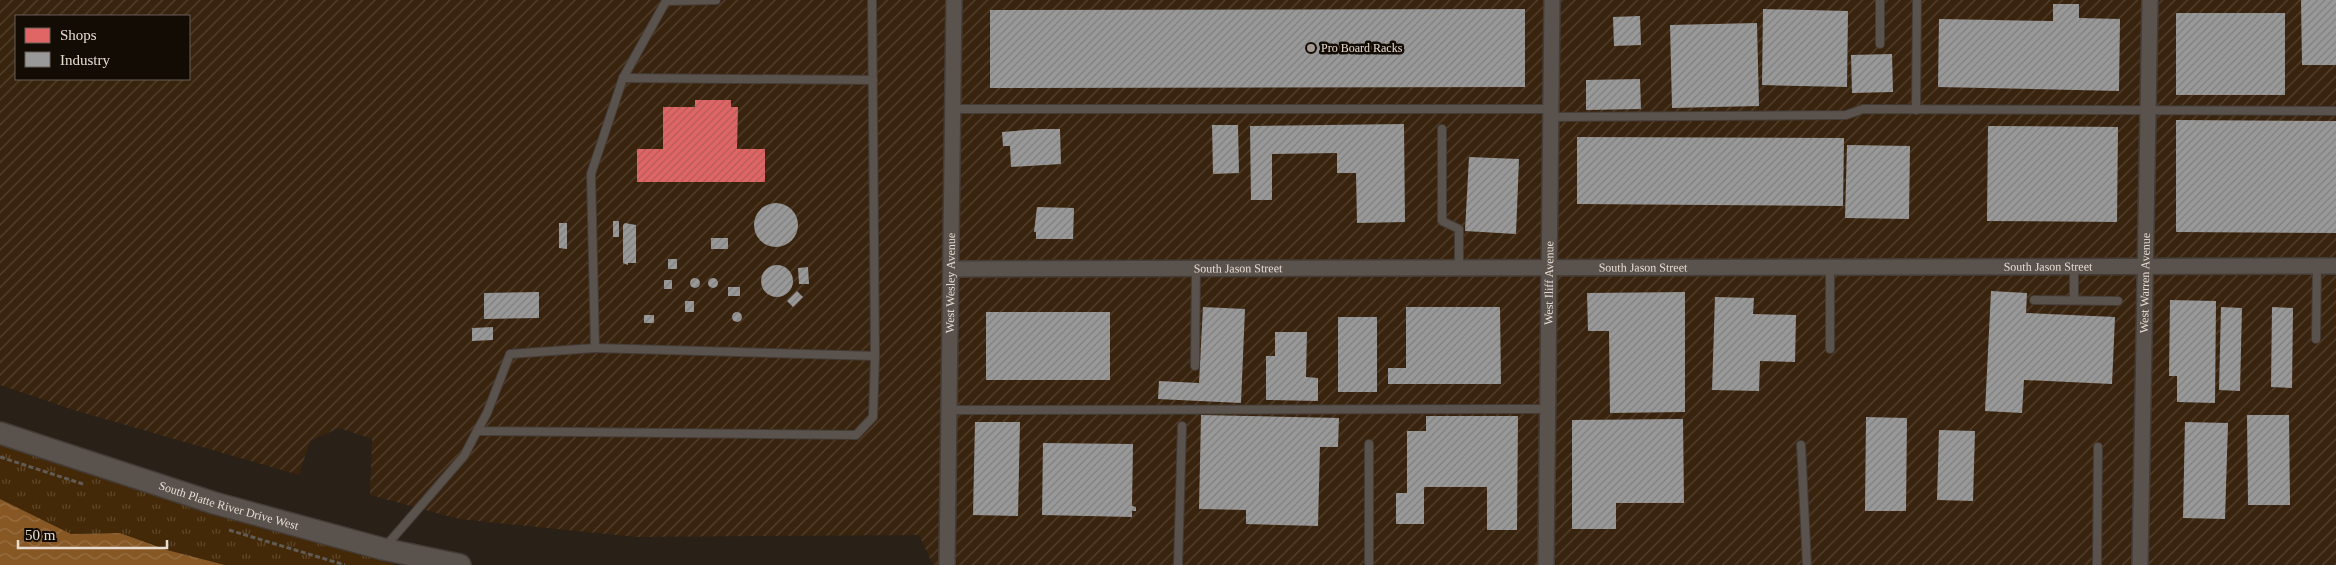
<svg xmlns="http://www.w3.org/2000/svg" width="2336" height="565" font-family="'Times New Roman',serif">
<defs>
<pattern id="industrial-furrows" width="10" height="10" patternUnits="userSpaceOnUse" patternTransform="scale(1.25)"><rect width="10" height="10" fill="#38230e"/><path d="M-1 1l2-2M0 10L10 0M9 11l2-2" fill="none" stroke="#554230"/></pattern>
<pattern id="grass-tufts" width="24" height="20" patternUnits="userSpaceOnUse" patternTransform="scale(1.25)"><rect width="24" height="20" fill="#442908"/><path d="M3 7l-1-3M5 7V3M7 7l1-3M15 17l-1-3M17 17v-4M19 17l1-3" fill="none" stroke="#5f472b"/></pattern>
<pattern id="water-waves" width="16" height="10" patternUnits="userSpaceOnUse" patternTransform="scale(1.25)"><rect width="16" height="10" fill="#875824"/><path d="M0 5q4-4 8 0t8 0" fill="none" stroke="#986f43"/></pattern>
<pattern id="shops-hatch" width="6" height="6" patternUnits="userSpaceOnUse" patternTransform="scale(1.25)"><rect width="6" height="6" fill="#e06666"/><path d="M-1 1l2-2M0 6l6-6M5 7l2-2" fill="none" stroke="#b25b5a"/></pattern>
<pattern id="industry-hatch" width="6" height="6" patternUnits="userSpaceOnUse" patternTransform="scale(1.25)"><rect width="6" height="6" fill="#999"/><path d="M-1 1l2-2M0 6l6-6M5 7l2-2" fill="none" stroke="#807f7e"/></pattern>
</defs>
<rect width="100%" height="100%" fill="#292017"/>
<path fill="url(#industrial-furrows)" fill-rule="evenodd" d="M0 0H2336V565H933L919 535 636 537 459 519 370 495 372 439 339 428 310 441 299 475 77 411 0 385ZM16 16H189V79H16Z"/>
<polygon fill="url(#grass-tufts)" points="0,443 211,510 396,565 225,565 167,550 120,533 71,534 0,499"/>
<polygon fill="url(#water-waves)" points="0,499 71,534 120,533 167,550 225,565 0,565"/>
<polygon fill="url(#shops-hatch)" points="695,100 731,100 731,107 738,107 737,149 765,149 765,182 637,182 637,149 663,149 663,107 695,107"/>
<g fill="url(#industry-hatch)">
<polygon points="2301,0 2336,0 2336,65 2302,65"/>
<polygon points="2053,4 2079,4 2079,18 2120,19 2119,91 1938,87 1939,19 2053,21"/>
<polygon points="1525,9 1525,87 990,88 990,10"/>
<polygon points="1763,9 1848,11 1847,87 1762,85"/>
<rect x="2176" y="13" width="109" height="82"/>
<polygon points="1640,16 1641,45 1614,46 1613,17"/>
<polygon points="1757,23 1759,106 1672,108 1670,25"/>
<polygon points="1892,54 1893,92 1852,93 1851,55"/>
<polygon points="1640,79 1641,109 1586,110 1586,80"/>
<polygon points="2176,120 2336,121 2336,233 2176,232"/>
<polygon points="1404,124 1405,222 1357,223 1356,173 1337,173 1337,153 1272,154 1272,200 1251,200 1250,126"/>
<polygon points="1212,125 1238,125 1239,173 1213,174"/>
<polygon points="1988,126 2118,127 2117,222 1987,221"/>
<polygon points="1039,129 1060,129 1061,164 1011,167 1010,146 1003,146 1002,132"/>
<polygon points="1577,137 1844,138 1843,206 1577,204"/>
<polygon points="1847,145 1910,146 1909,219 1845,218"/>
<polygon points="1469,157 1519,159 1516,234 1465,231"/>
<circle cx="776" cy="225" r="22"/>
<polygon points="1037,207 1074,208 1073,239 1036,239 1036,232 1034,232"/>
<rect x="613" y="221" width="6" height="16"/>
<polygon points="559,223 567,223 567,249 559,248"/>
<polygon points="625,223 636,225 636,263 628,263 628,265 623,263 623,225"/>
<rect x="711" y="238" width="17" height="11"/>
<rect x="668" y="259" width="9" height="10"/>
<circle cx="777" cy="281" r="16"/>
<polygon points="808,267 809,284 799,284 798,268"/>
<circle cx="713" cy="283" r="5"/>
<circle cx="695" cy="283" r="5"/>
<rect x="664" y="280" width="8" height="9"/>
<rect x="728" y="287" width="12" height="9"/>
<polygon points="797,291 803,297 793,307 787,301"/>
<polygon points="1991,291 2027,293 2026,313 2115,317 2112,384 2024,380 2022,413 1985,411"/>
<polygon points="539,292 539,318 484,319 484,293"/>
<polygon points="1685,292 1685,412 1610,413 1609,331 1588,331 1587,293"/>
<polygon points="1715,297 1754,298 1753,314 1796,315 1795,362 1760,361 1759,391 1712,390"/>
<polygon points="2170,300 2216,301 2215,403 2177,402 2177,376 2169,376"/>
<rect x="685" y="301" width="9" height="11"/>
<polygon points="1203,307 1245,309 1241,403 1158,399 1159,381 1199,383"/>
<polygon points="1406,307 1500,307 1501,384 1388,384 1388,368 1406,368"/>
<polygon points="2221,307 2242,308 2240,391 2219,390"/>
<polygon points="2272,307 2293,308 2292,388 2271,387"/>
<rect x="986" y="312" width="124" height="68"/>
<circle cx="737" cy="317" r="5"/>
<rect x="644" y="315" width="10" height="8"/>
<rect x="1338" y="317" width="39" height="75"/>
<polygon points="493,327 493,340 472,341 472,328"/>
<polygon points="1275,332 1307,332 1306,377 1318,378 1318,401 1266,400 1266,356 1275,356"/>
<polygon points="1201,415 1339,418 1338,447 1320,447 1318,526 1246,524 1246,510 1199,509"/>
<polygon points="2247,415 2289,415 2290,505 2248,505"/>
<polygon points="1426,416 1518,416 1517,530 1487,530 1487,487 1424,487 1424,524 1396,524 1396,493 1407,493 1407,431 1426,431"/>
<polygon points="1866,417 1907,418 1906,511 1865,511"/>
<polygon points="1683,419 1684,503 1616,503 1616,529 1572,529 1572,420"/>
<polygon points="975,422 1020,422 1018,516 973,515"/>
<polygon points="2185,422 2228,423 2225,519 2183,518"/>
<polygon points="1939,430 1975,431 1973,501 1937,500"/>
<polygon points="1043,443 1133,444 1132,506 1136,507 1136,511 1132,511 1132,517 1042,515"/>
</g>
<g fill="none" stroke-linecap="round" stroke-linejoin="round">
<g stroke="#443c36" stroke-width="10">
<g id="lane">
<polyline points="716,0 666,1 623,78 591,174 595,348 875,356 872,0"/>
<polyline points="1880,0 1880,44"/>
<polyline points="623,78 873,80"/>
<polyline points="953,109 1551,109"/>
<polyline points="1916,110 1917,0"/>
<polyline points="1551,117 1846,115 1863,109 2336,111"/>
<polyline points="1442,129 1442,221 1459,229 1459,268"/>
<polyline points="1830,267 1830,349"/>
<polyline points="2074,267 2074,300"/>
<polyline points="2034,300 2118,301"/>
<polyline points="2316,339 2317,266"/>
<polyline points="595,348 510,354 487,413 477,431 856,435 873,417 875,356"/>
<polyline points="1195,366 1196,269"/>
<polyline points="950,410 1547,409"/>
<polyline points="1801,445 1807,565"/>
<polyline points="385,547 464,456 477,431"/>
<polyline points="1178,565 1182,426"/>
<polyline points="1369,565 1369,444"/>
<polyline points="2097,565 2098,447"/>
</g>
</g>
<g stroke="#443c36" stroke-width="18">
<g id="street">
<path id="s1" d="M952 269 2336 266"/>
<path id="s2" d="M947 565 954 0"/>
<path id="s3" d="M1546 565 1552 0"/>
<path id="s4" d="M2140 565 2150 0"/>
</g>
</g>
<g stroke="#443c36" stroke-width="24">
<g id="secondary">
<path id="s5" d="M0 433 214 503 383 549 460 565"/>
</g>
</g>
<g stroke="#615b55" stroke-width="3" stroke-dasharray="5 2.5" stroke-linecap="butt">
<polyline points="0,457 83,484"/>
<polyline points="229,530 345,565"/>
</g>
<use href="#lane" stroke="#5a524c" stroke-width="8"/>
<use href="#street" stroke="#5a524c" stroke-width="15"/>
<use href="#secondary" stroke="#5a524c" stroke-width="21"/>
</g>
<circle fill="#a59a91" stroke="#130c05" stroke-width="2" cx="1311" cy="48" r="5"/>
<g text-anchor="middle" stroke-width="5" stroke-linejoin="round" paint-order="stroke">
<g font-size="12" fill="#e8dcd2" stroke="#130c05" text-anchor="start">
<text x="1321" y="52">Pro Board Racks</text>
</g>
<g font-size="12" fill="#e8dcd2" stroke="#130c05">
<text dy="4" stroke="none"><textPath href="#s1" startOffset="1096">South Jason Street</textPath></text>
<text dy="4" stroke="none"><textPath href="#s1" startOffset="691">South Jason Street</textPath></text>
<text dy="4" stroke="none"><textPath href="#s1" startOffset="286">South Jason Street</textPath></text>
<text dy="4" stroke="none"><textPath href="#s3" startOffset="282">West Iliff Avenue</textPath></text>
<text dy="4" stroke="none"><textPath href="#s2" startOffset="282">West Wesley Avenue</textPath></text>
<text dy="4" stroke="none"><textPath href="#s4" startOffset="282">West Warren Avenue</textPath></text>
<text dy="4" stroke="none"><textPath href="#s5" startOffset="240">South Platte River Drive West</textPath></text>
</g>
</g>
<rect x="15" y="15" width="175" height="65" fill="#130c05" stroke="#685f57"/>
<rect x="25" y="28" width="25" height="15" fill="#e06666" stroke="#685f57"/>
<text x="60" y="40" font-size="15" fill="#e8dcd2">Shops</text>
<rect x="25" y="52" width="25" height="15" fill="#999999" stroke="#685f57"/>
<text x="60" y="65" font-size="15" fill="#e8dcd2">Industry</text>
<path d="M18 540v8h149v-8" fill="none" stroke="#e8dcd2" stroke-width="2.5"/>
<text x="25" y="540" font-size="15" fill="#e8dcd2" stroke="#130c05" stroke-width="4" paint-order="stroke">50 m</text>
</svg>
